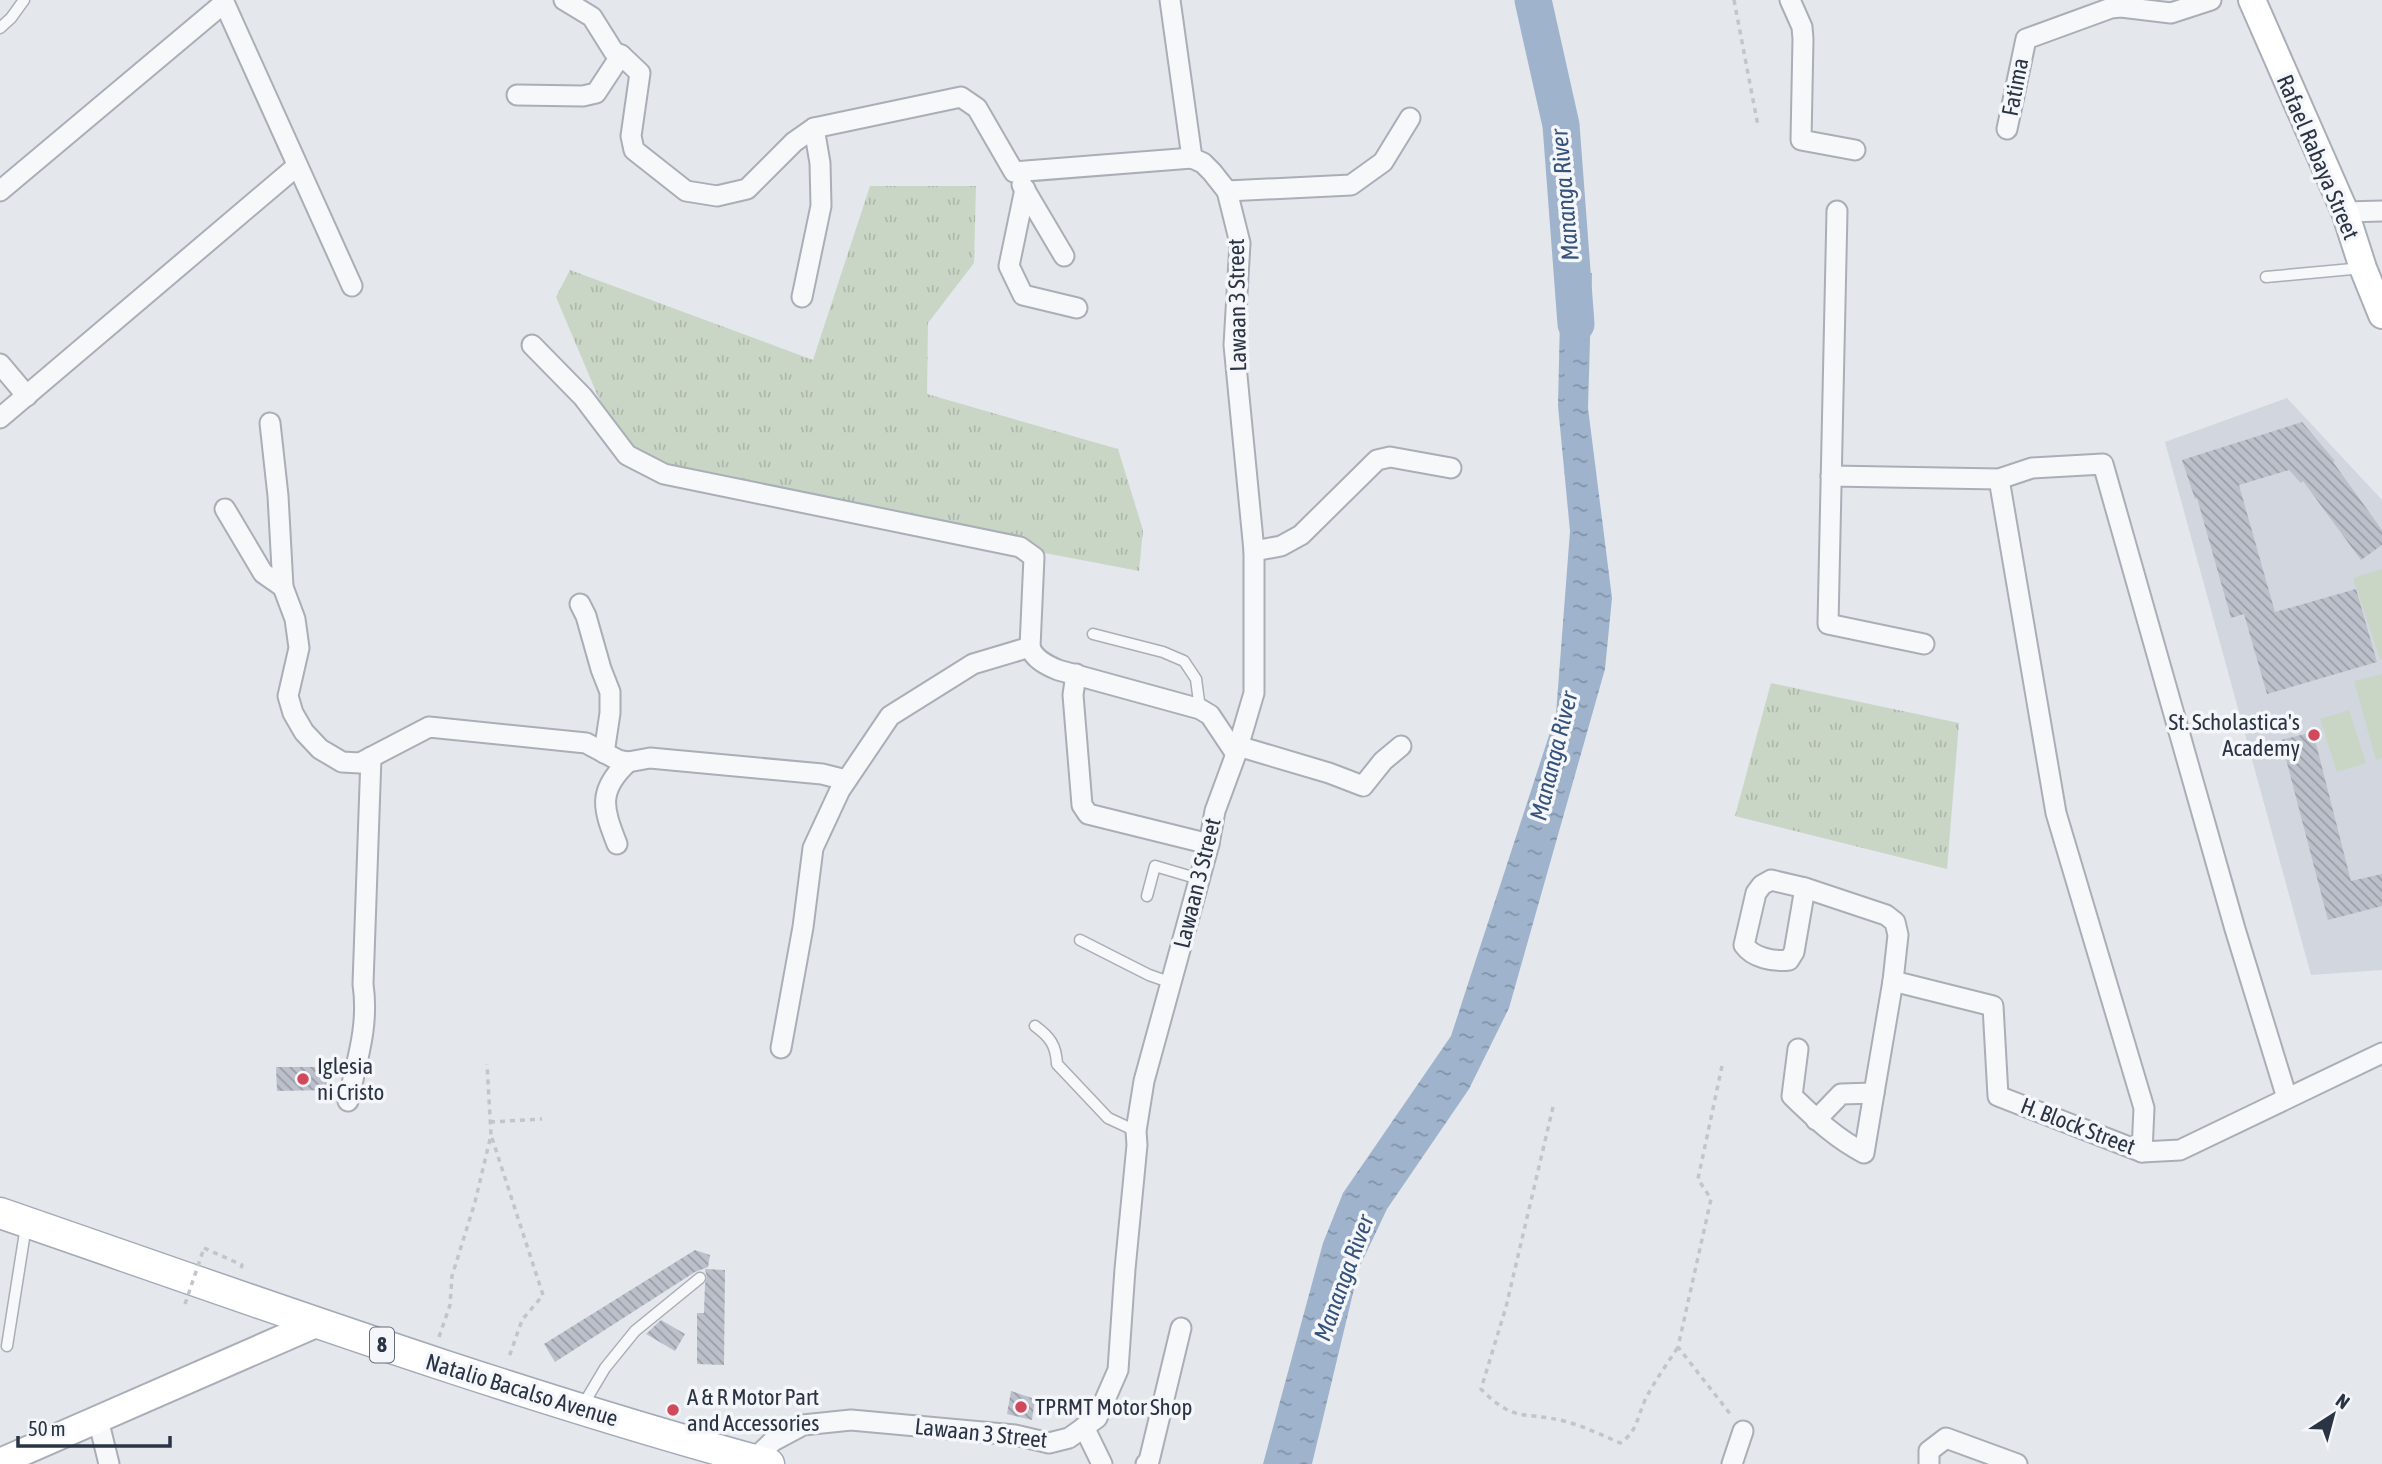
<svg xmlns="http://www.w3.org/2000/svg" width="2382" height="1464" font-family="'Asap Condensed',sans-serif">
<defs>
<pattern id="grass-tufts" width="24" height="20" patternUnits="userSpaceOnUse" patternTransform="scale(1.75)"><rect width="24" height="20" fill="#c9d6c5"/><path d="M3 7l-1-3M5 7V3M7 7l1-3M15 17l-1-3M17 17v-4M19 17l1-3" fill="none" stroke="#adb8ab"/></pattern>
<pattern id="water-ripples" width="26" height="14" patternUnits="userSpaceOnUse" patternTransform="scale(1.75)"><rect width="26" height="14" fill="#9fb4cc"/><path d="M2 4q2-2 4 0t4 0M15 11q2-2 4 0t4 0" fill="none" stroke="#8293a7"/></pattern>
<pattern id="building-back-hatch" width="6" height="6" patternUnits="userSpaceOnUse" patternTransform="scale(1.75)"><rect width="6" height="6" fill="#bbc0ca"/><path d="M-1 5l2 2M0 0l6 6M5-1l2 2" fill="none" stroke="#989da6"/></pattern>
</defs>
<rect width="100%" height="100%" fill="#e4e7ec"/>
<polygon fill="#d2d6de" points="2287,398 2382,500 2382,970 2311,975 2165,442"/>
<g fill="url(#grass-tufts)">
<polygon points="870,186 976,186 974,263 928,323 927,394 1118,449 1143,530 1139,571 679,483 627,465 556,297 570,270 813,360"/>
<polygon points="1771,683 1959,723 1947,869 1735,816"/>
</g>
<g fill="#c9d6c5">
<polygon points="2382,569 2382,658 2380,659 2353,578"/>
<polygon points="2382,674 2382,758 2376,760 2354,681"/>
<polygon points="2349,710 2366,763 2337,772 2320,719"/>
</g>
<polygon fill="url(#water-ripples)" points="1561,273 1592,273 1588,408 1612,598 1605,669 1509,1008 1469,1089 1387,1209 1359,1268 1312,1464 1263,1464 1323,1243 1343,1193 1451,1036 1556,714 1570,531 1558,406"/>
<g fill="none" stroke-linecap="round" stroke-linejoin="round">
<polyline stroke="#9fb4cc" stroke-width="37" points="1533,0 1561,125 1576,324"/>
</g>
<g fill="url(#building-back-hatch)">
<polygon points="2302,422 2335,461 2333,462 2382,530 2382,545 2361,560 2303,481 2301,483 2289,470 2239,485 2275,612 2356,589 2377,662 2267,694 2244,614 2231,618 2197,498 2195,499 2182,460"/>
<polygon points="2313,732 2351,881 2382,874 2382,906 2328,920 2281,740"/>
<polygon points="276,1067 329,1067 329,1090 277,1091"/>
<polygon points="695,1250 710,1255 708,1267 695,1272 555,1362 544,1344"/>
<polygon points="705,1269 725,1270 724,1365 697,1364 697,1313 704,1313 705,1284 707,1278"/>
<polygon points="661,1320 685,1334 675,1351 646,1334"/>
<polygon points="1011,1391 1035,1399 1032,1420 1007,1414"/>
</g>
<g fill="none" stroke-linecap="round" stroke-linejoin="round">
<g stroke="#a9aeb7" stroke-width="13">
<g id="lane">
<polyline points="0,28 11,18 24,0"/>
<polyline points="2266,277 2363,268"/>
<polyline points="1093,634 1163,652 1184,661 1196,679 1200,709"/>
<polyline points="1147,896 1155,866 1199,879"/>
<polyline points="1080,940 1149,975 1172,983"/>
<path d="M1035 1026C1050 1037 1056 1045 1057 1064L1108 1118 1136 1131"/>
<polyline points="7,1346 26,1226"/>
<polyline points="583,1405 605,1368 635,1331 700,1278"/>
</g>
</g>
<g stroke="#a9aeb7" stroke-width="23">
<g id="street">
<polyline points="223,0 352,286"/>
<polyline points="564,0 592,17 614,52 621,55 640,73 631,136 634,150 686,191 717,196 747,189 794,142 814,128 961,97 977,108 1014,172 1192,158"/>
<polyline points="1790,0 1802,27 1803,39 1801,140 1855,150"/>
<polyline points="517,95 583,96 596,93 621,55"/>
<polyline points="2007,129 2026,39 2111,8 2121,7 2171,13 2211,0"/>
<polyline points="1022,185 1064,256"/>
<polyline points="1025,189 1009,266 1023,295 1077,308"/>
<polyline points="0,191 224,3"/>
<polyline points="1227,191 1351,185 1383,162 1410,118"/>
<polyline points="1837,211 1828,624 1924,644"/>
<polyline points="2345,212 2382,211"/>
<polyline points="802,297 821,206 820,163 814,128"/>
<path d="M532 345 583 397 627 455 664 474 1020 547 1034 557 1030 647C1034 659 1046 665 1058 670L1200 709 1210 715 1236 754"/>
<polyline points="0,364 27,396"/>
<polyline points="0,418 297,166"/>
<polyline points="270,423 278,496 283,587 295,619 299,648 288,696 293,713 304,732 320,749 342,762 360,763 429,727 586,743 618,760 628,762 650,758 822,774 846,780"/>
<polyline points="1831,476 1999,479 2032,468 2103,464 2235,929 2287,1098"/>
<polyline points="1999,479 2056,813 2144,1108 2142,1152"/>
<polyline points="225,509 263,573 283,587"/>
<polyline points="1254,551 1281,546 1301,535 1377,460 1390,457 1451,468"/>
<polyline points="580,604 586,616 601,669 610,692 610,713 604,753"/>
<polyline points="1076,674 1073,695 1082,805 1088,814 1209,844"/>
<polyline points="1238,746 1329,773 1363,786 1383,761 1401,746"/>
<path d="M617 844C603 808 597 791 628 762"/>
<path d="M1771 880 1805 888 1794 952 1789 960C1774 962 1753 958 1744 945L1756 893 1762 885Z"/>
<polyline points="1805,888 1886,915 1895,922 1898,935 1893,981 1874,1093"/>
<polyline points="1893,981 1993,1006 1998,1096 2142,1152 2180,1150 2382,1053"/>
<polyline points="781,1048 803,927 813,848 840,790 890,716 973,664 1030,647"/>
<path d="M1798 1049 1792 1096C1816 1119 1834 1137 1864 1153L1874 1093 1841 1094 1816 1120"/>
<path d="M348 1101C357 1060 369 1026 363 984L371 757"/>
<polyline points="98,1419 109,1464"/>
<polyline points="1084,1427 1102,1464"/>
<polyline points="753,1460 773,1441 803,1425 851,1420 1015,1435 1049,1443 1069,1438 1097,1418 1118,1370 1125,1269 1137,1145 1136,1131 1144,1081 1209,844 1215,811 1236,754 1254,693 1254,551 1234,345 1240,243 1227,191 1212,172 1203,163 1192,158 1170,0"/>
<polyline points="1146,1464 1149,1461 1181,1328"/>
<polyline points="1732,1464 1743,1431"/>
<polyline points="1929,1464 1929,1451 1946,1438 2017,1464"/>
</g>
</g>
<g stroke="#a9aeb7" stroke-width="30">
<g id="secondary">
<polyline points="2252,0 2345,212 2363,268 2382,315"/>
<polyline points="0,1462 318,1323"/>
</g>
</g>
<g stroke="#a3abb8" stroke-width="33">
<path id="primary" d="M0 1213C255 1301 508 1393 769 1464"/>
</g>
<g stroke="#c2c5cb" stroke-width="3.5" stroke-dasharray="5 5" stroke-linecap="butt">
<polyline points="1734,0 1758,126"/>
<polyline points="1722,1066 1698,1179 1711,1199 1678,1347 1731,1415"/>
<path d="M1553 1107 1506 1307 1481 1389C1514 1423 1523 1411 1564 1421 1583 1426 1602 1435 1620 1443 1637 1432 1637 1418 1645 1400 1654 1382 1667 1364 1678 1347"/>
<polyline points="490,1122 542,1119"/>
<polyline points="492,1138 543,1295 522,1320 508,1360"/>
<polyline points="204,1248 242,1265 240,1272"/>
<polyline points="439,1337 450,1305 452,1276 475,1202 491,1135 487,1064"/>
</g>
<use href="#lane" stroke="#f7f8fa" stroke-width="10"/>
<use href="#street" stroke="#f7f8fa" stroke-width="19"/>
<use href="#secondary" stroke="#fff" stroke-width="26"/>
<use href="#primary" stroke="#fff" stroke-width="30"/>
<polyline stroke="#c2c5cb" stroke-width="3.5" stroke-dasharray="5 5" stroke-linecap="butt" points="185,1304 204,1248"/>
</g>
<g fill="#d1495b" stroke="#f4f6f9" stroke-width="2.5">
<circle cx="2314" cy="735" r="7"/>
<circle cx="303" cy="1079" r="7"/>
<circle cx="1021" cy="1407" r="7"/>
<circle cx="673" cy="1410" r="7"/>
</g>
<g text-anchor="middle" stroke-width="7" stroke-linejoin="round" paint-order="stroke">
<rect fill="#f4f6f9" stroke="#676e7b" stroke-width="2" x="370" y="1327.5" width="24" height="35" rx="5"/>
<g font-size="21" font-weight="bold" fill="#2b3445">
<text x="382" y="1352">8</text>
</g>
<g font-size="23" fill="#2b3445" stroke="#f4f6f9">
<text transform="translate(2015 87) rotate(-79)" y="8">Fatima</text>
<text transform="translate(2318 157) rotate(67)" y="8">Rafael Rabaya Street</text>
<text transform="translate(1237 305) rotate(-91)" y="8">Lawaan 3 Street</text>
<text transform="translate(1197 883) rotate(-76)" y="8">Lawaan 3 Street</text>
<text transform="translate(2078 1126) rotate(21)" y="8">H. Block Street</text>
<text transform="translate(522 1390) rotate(17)" y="8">Natalio Bacalso Avenue</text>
<text transform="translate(981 1433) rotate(6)" y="8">Lawaan 3 Street</text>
</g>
<g font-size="23" fill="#2b3445" stroke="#f4f6f9" text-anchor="start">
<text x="2300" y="730" text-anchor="end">St. Scholastica's<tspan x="2300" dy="26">Academy</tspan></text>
<text x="317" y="1074">Iglesia<tspan x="317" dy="26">ni Cristo</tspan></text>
<text x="687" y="1405">A &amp; R Motor Part<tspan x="687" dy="26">and Accessories</tspan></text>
<text x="1035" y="1415">TPRMT Motor Shop</text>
</g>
<g font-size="24" font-style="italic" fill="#34527a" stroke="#f4f6f9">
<text transform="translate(1565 195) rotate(-95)" y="8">Mananga River</text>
<text transform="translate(1554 756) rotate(-76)" y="8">Mananga River</text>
<text transform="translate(1344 1278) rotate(-70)" y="8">Mananga River</text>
</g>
</g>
<g transform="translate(2333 1415) rotate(36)" stroke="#f4f6f9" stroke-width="5" paint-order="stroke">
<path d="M0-5L12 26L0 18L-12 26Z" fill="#2b3445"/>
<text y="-10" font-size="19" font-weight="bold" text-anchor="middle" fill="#2b3445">N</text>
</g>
<path d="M18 1436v10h152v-10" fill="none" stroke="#2b3445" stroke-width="3.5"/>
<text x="28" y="1436" font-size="21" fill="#2b3445" stroke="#f4f6f9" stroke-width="5" paint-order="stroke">50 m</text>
</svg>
